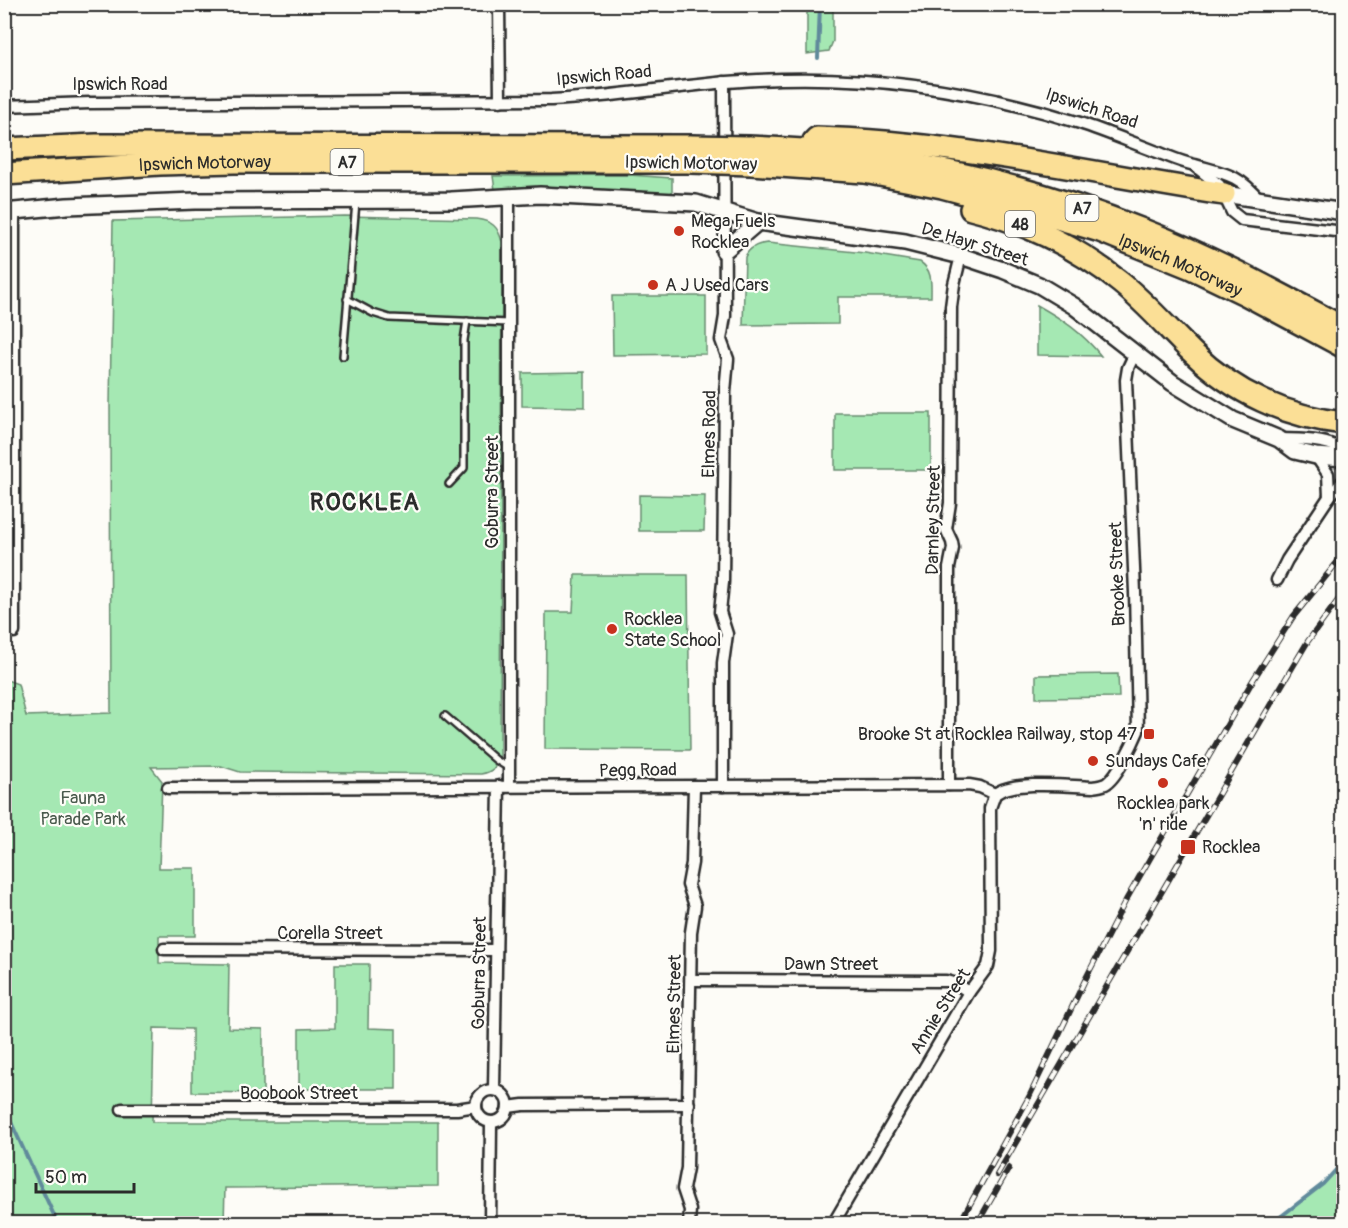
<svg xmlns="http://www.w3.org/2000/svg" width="1348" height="1228" font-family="Pangolin,sans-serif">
<rect width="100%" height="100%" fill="#fdfcf7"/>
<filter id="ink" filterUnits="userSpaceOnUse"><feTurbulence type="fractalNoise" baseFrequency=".0167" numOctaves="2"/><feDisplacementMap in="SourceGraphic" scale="12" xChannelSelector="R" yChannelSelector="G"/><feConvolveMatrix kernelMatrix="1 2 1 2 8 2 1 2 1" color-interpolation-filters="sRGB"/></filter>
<g filter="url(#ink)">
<g fill="#a5e8b3" stroke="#688a6f" stroke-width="1.5">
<polygon points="807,5 833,5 833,41 829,51 807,54"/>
<polygon points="629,175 672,178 672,194 526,189 495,190 493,176"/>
<path d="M345 216 476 219C492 221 498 226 502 242L500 757C496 768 492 772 481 774L240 772 221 766 151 767 162 781 159 868H195V936H159V963L229 964 228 1028 263 1029V1093L192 1092V1029L154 1028 152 1122H438V1186L225 1188 224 1223H5L4 679 18 684 26 716 111 713 110 405 113 221Z"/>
<path d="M767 243 865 253 920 262C933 270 931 284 931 297H838V324L743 325 745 257C749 248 756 244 767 243Z"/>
<polygon points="612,296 706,296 706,354 613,355"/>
<path d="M1037 305C1062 319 1083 333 1101 356L1037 355Z"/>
<polygon points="585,372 585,407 522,406 522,373"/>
<rect x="835" y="413" width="96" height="57"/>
<polygon points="639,495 705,496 704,531 639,531"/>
<polygon points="575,575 688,575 690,750 545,749 546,612 573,612"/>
<polygon points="1118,674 1119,697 1036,698 1036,675"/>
<polygon points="335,964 369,964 368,1028 396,1029 396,1089 299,1089 299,1029 335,1028"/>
<polygon points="1343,1161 1343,1223 1271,1223 1323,1184"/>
</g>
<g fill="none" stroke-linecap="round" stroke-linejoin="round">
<g stroke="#618a9b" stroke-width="4">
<polyline points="818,58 820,4"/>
<polyline points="4,1107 58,1224"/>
<polyline points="1271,1224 1323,1184 1344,1161"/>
</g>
<g stroke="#2b2b2b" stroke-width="10">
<g id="lane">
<polyline points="347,299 373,313 389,318 509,323"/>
<polyline points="343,356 356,202"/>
<polyline points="449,484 464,468 464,340 467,321"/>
<polyline points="445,716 496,760 509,768"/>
</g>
</g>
<g stroke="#2b2b2b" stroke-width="15">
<g id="street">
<polyline points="499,4 500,101"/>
<path d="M4 106 90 103 551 100C620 97 689 83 758 80 867 74 976 90 1080 123 1104 131 1128 141 1152 150 1166 155 1180 162 1195 165 1226 174 1238 174 1260 200"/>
<polyline points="1195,166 1219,185 1232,212 1242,220 1344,232"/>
<path d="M1279 439C1295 439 1335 439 1344 453"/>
<polyline points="1316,456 1328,474 1329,497"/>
<polyline points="1277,580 1287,560 1329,497 1344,480"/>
<polyline points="14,632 14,211"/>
<polyline points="949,785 949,568 953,548 952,542 946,529 950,503 951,307 954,284 961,256"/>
<polyline points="509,786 509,198"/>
<polyline points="723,786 723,663 727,634 720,612 723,582 725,392 728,359 721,340 725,316 724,82"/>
<polyline points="168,788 969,785 980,787 995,794"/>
<path d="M995 794C1013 780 1068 786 1093 787 1098 786 1103 786 1107 783 1118 775 1133 743 1138 731L1135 592 1126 380 1128 368 1135 353"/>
<polyline points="164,949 496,950"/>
<polyline points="691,980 946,981 957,984 969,992"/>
<polyline points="494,1089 499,786"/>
<circle cx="492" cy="1106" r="16"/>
<polyline points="508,1107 523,1105 689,1104"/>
<polyline points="122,1109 457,1109 476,1106"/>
<polyline points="490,1224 491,1122"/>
<polyline points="689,1224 690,1210 683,1189 687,1168 691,932 695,906 688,885 692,863 694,786"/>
<polyline points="833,1224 969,992 988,966 991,951 990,808 995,794"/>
</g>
</g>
<g stroke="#2b2b2b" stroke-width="20">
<g id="secondary">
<polyline points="1224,194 1344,212"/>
<polyline points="4,212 67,206 195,201 451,200 540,195 696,203 758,222 905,242 961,256 1003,270 1039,285 1074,306 1173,383 1233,420 1279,439 1295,451 1316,456 1344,458"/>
<polyline points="724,251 758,222"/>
</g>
</g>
<g stroke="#2b2b2b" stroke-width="26">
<g id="highway">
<path d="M814 141 817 138C955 142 1089 173 1224 194"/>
<path d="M749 147C882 151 1020 181 1143 230 1213 257 1278 293 1344 328"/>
<polyline points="4,149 96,145 691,146"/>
<path id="s1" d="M751 164 864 172 942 187 1057 218 1100 231 1191 268 1245 294 1344 347"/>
<path id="s2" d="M4 174 160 164 234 162H691"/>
<path d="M971 209C1027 223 1077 247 1121 283 1147 304 1169 330 1193 353 1234 393 1287 417 1344 423"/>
</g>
</g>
<use href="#lane" stroke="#fdfcf7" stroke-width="5"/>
<use href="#street" stroke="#fdfcf7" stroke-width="10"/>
<use href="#secondary" stroke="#fdfcf7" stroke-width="15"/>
<use href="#highway" stroke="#fbdf96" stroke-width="21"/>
<g stroke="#2b2b2b" stroke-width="6">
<g id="rail">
<polyline points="997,1175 1279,690 1308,641 1344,592"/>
<polyline points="959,1224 1029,1097 1086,978 1126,900 1183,801 1253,680 1293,617 1344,554"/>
<polyline points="977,1224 1009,1168"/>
</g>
</g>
<use href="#rail" stroke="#fdfcf7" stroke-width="4" stroke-dasharray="11" stroke-linecap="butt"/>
<g stroke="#2b2b2b" stroke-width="26" stroke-linecap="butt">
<g id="highway-bridge">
<polyline points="691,146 749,147"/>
<polyline points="691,162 751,164"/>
</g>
</g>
<use href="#highway-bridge" stroke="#fbdf96" stroke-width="21"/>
</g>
</g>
<g fill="#c8321e" stroke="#fdfcf7" stroke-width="2">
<circle cx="679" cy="231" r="6"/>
<circle cx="653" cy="285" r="6"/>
<circle cx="612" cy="629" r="6"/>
<rect x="1143" y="728" width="12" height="12" rx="3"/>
<circle cx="1093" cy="761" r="6"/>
<circle cx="1163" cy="783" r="6"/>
<rect x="1180" y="839" width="16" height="16" rx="3"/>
</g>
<g text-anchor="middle" stroke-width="4.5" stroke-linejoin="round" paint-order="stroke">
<g fill="#fdfcf7" stroke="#6a6a68" stroke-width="1.5">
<rect x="330.5" y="149" width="33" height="26" rx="4.5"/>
<rect x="1065.5" y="195" width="33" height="26" rx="4.5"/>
<rect x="1005" y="211" width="30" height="26" rx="4.5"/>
</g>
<g font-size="16" font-weight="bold" fill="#2b2b2b">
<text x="347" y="168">A7</text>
<text x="1082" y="214">A7</text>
<text x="1020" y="230">48</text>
</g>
<g font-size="18" fill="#2b2b2b" stroke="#fdfcf7">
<text transform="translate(604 75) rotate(-5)" y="6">Ipswich Road</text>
<text x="120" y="90">Ipswich Road</text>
<text transform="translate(1092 108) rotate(18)" y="6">Ipswich Road</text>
<text transform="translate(691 163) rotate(1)" y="6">Ipswich Motorway</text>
<text dy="6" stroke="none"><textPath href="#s2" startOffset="201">Ipswich Motorway</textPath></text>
<text transform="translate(975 244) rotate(17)" y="6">De Hayr Street</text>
<text dy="6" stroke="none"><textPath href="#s1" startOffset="444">Ipswich Motorway</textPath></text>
<text transform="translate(709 434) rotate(-89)" y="6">Elmes Road</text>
<text transform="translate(492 492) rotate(-90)" y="6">Goburra Street</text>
<text transform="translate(933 520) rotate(-89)" y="6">Darnley Street</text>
<text transform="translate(1117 574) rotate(-92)" y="6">Brooke Street</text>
<text transform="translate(638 770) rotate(-1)" y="6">Pegg Road</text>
<text x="330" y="939">Corella Street</text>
<text x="831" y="970">Dawn Street</text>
<text transform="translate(479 973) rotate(-89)" y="6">Goburra Street</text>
<text transform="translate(674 1004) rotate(-89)" y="6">Elmes Street</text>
<text transform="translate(940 1011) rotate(-58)" y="6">Annie Street</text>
<text x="299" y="1099">Boobook Street</text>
</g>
<g font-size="18" fill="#2b2b2b" stroke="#fdfcf7" text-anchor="start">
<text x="691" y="227">Mega Fuels<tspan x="691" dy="21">Rocklea</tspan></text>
<text x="665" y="291">A J Used Cars</text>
<text x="624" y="625">Rocklea<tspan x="624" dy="21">State School</tspan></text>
<text x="1137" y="740" text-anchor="end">Brooke St at Rocklea Railway, stop 47</text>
<text x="1105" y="767">Sundays Cafe</text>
<text x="1163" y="809" text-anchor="middle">Rocklea park<tspan x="1163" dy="21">'n' ride</tspan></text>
<text x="1202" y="853">Rocklea</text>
</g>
<g font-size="18" fill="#4a5a4d" stroke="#fdfcf7">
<text x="83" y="804">Fauna<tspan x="83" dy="21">Parade Park</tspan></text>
</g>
<g font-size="24" font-weight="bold" letter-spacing="1.5" fill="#2b2b2b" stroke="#fdfcf7">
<text x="365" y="510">ROCKLEA</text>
</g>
</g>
<rect width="1348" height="1228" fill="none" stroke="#fdfcf7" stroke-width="24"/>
<rect x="12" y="12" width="1324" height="1204" fill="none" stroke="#2b2b2b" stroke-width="2" filter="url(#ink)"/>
<path d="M36 1183v9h98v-9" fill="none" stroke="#2b2b2b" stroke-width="3"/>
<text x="45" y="1183" font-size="18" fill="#2b2b2b" stroke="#fdfcf7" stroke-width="4.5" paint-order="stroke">50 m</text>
</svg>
